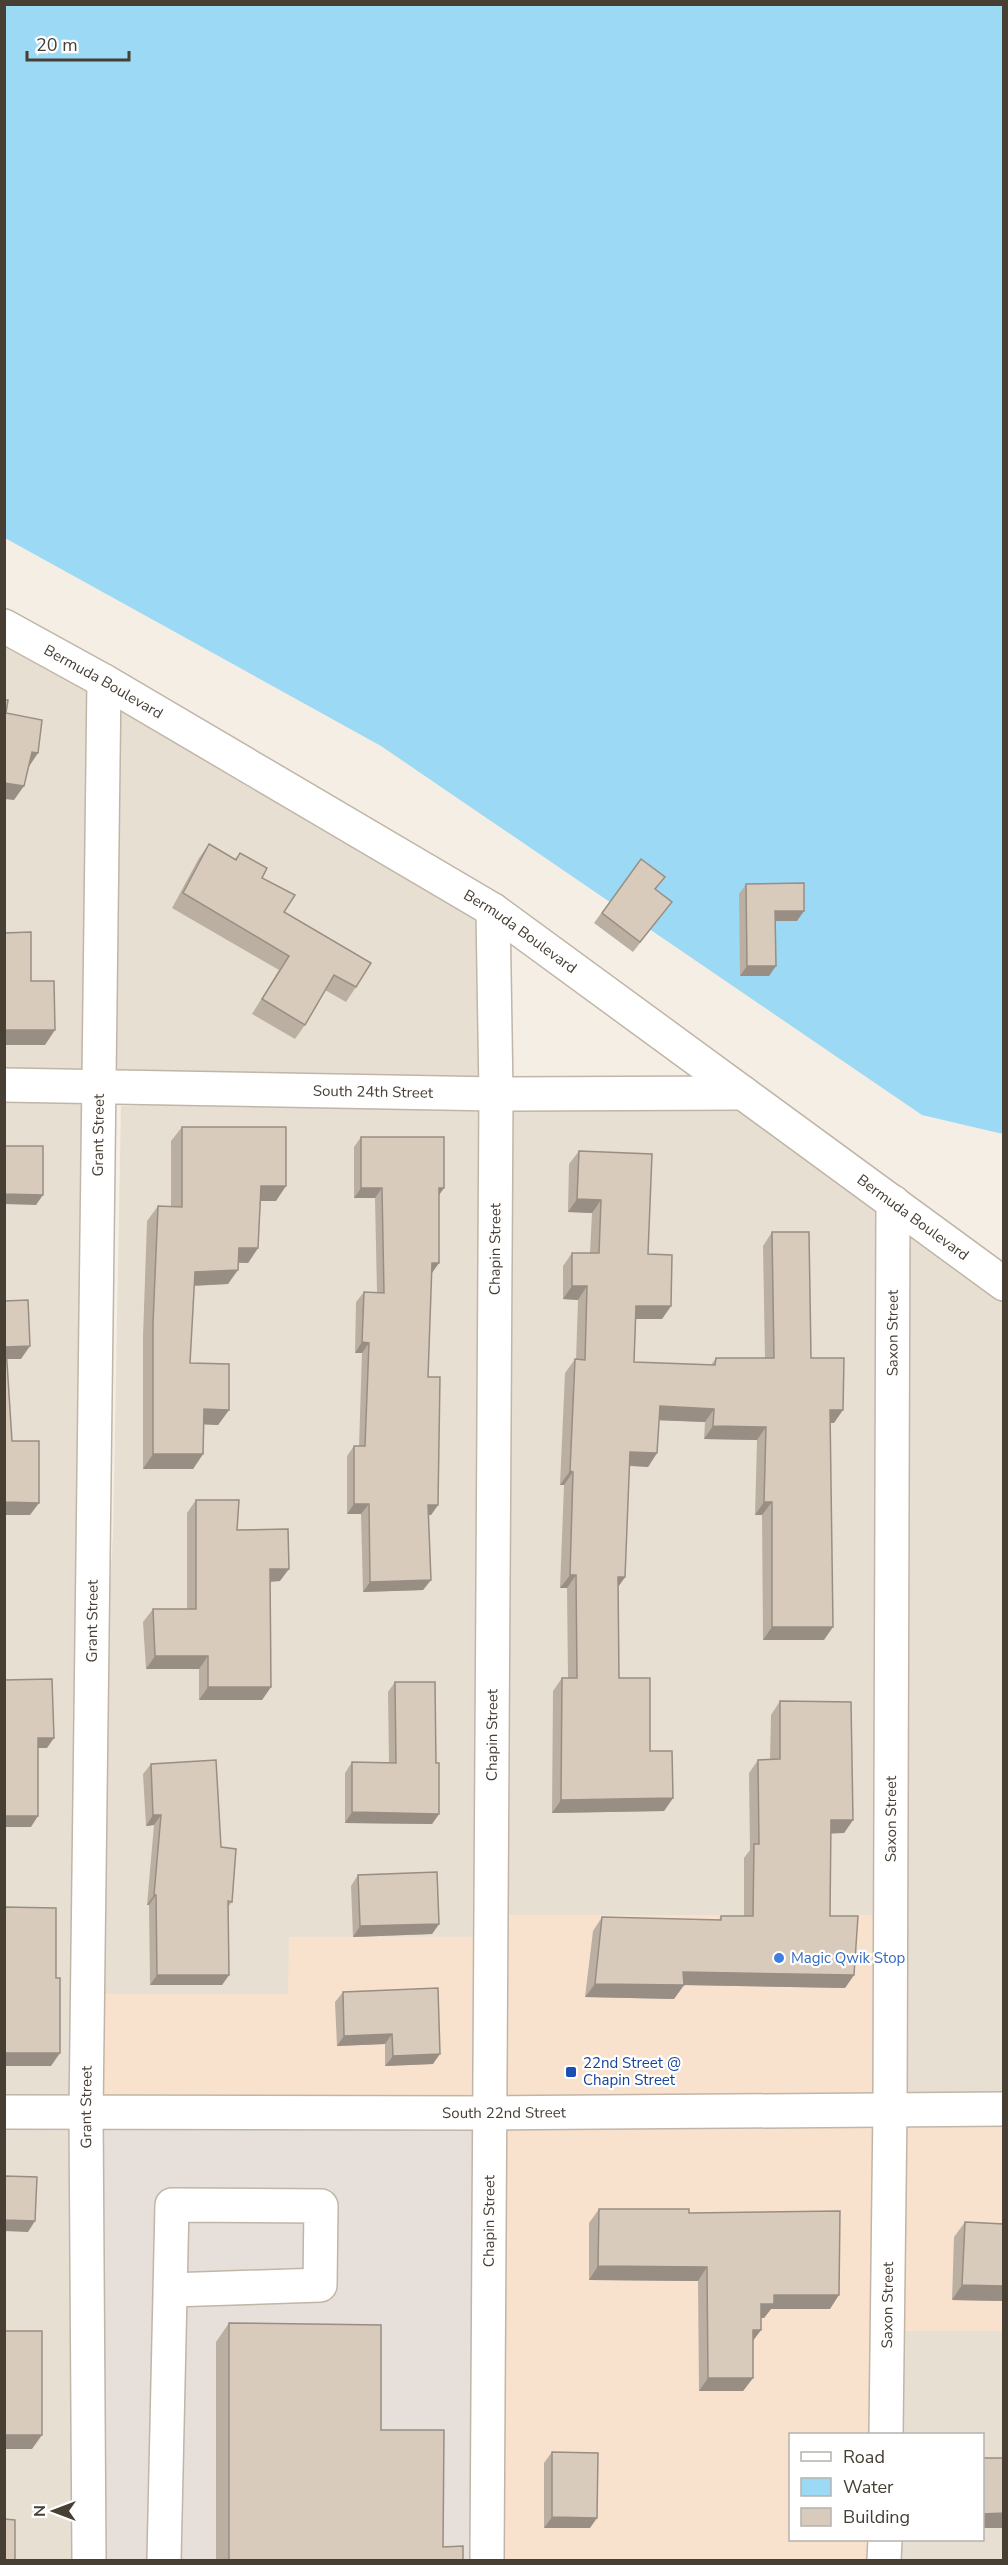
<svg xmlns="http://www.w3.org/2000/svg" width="1008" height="2565" font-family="'Nunito Sans',sans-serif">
<rect width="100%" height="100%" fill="#f4eee5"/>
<g fill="#e8dfd3">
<polygon points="5,618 474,886 504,1085 5,1088"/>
<polygon points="5,1090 100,1091 83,2117 5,2116"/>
<polygon points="728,1093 1003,1293 1003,2105 887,2106 483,1937 289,1994 86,1994 113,1534 121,1106"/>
<polygon points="5,2119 79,2120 83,2560 5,2560"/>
<polygon points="883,2331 1003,2331 1003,2560 882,2560 882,2540 982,2540 982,2434 883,2434"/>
</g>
<g fill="#f8e2ce">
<polygon points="491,1915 887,1915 888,2106 1003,2107 1004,2331 883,2331 883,2434 790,2434 790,2540 882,2540 882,2560 479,2560"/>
<polygon points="289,1937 483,1937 483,2111 86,2111 86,1994 288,1994"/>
</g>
<polygon fill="#e6dfda" points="84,2115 489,2115 483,2560 87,2560"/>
<polygon fill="#9cd9f5" points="5,5 1003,5 1003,1134 922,1115 381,746 5,538"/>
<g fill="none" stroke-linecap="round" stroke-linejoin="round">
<g stroke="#c0b5a7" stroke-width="36">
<g id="minor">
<path id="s1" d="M4 626 104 681 493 910 1004 1284"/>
<path id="s2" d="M4 1085 496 1094 743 1093"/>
<path id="s3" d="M4 2112 491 2113 1004 2109"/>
<path id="s4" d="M886 2434 890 2108 893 1202"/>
<path id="s5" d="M89 2560 86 2113 104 681"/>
<polyline points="164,2560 172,2205 321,2206 320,2285 170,2290"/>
<path id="s6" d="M487 2560 496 1094 493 910"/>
<polyline points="884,2560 885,2540"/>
</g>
</g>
<use href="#minor" stroke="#fff" stroke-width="33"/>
</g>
<g fill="#bbafa2">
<polygon points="209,844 235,859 240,853 262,878 284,912 356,987 346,1002 325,990 305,1025 295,1039 252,1014 279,970 172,908 199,858"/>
<polygon points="641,859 656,889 672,902 633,952 594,923"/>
<polygon points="746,884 797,921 776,921 769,976 740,976 739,894"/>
<polygon points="182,1127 276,1201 260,1201 258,1248 248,1263 239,1263 228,1284 194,1286 190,1363 229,1410 218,1425 204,1424 203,1454 193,1469 143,1469 143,1337 147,1221 158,1206 171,1207 171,1141"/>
<polygon points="361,1137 439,1195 439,1263 431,1273 428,1377 438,1505 431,1515 428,1515 431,1580 423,1590 363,1592 361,1514 347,1514 347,1456 354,1446 359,1446 362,1353 355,1353 356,1302 364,1292 377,1292 375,1198 354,1198 354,1147"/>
<polygon points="579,1151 648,1254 671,1306 662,1319 636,1319 634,1362 711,1365 716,1358 765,1358 763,1246 772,1232 811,1358 834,1423 830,1423 824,1640 763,1640 762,1515 755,1515 757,1440 704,1439 705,1422 659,1420 657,1453 648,1467 629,1466 625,1577 618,1587 619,1678 650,1751 673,1798 664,1811 552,1813 553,1691 562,1678 568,1678 567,1588 560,1588 564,1485 560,1485 565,1373 575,1359 576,1360 578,1300 563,1299 563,1266 572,1253 590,1253 592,1213 568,1212 569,1164"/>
<polygon points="196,1500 237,1530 280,1581 270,1582 271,1687 262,1700 199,1700 199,1669 146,1669 143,1622 153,1609 187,1609 187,1513"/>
<polygon points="395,1682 436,1763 439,1814 432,1824 345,1823 345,1773 352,1762 389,1763 388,1692"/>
<polygon points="780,1701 853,1820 844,1833 831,1833 830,1916 854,1975 845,1988 684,1985 674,1999 585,1997 593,1931 602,1917 719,1920 721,1916 744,1916 744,1858 750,1850 749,1773 758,1760 770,1759 771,1715"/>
<polygon points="151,1764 221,1847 232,1902 228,1907 229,1975 222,1985 150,1985 149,1905 147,1905 154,1825 146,1826 143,1774"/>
<polygon points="358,1875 439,1924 432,1934 353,1937 351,1886"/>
<polygon points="343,1992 433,2064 385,2066 385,2044 337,2046 335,2002"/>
<polygon points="599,2209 689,2213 830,2309 771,2309 764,2318 761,2318 761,2330 753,2341 753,2378 743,2391 699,2391 698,2281 589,2280 589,2223"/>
<polygon points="965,2222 1004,2224 1004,2301 952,2300 954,2237"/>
<polygon points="229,2323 381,2430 443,2547 463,2560 216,2560 216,2342"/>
<polygon points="552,2452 590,2528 544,2528 544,2463"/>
</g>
<g fill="#988e84">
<polygon points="32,752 38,753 28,768"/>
<polygon points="4,783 24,786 14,800 4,799"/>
<polygon points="775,911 804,911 797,921 768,921"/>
<polygon points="747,966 776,966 769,976 740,976"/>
<polygon points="4,1030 55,1030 45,1045 4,1045"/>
<polygon points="261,1186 286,1186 276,1201 251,1201"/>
<polygon points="361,1188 382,1188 375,1198 354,1198"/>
<polygon points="439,1188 444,1188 437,1198"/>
<polygon points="4,1194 43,1195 36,1205 4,1204"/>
<polygon points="577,1199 601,1200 592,1213 568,1212"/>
<polygon points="239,1248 258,1248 248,1263 229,1262"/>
<polygon points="432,1263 439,1263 432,1273 425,1273"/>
<polygon points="238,1270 228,1284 185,1286 195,1272"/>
<polygon points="572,1286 587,1286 578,1300 563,1299"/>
<polygon points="636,1306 671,1306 662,1319 627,1319"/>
<polygon points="362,1342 369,1343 362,1353 355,1353"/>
<polygon points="30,1346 21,1359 4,1359 6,1347"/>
<polygon points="660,1406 714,1409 705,1422 651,1420"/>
<polygon points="204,1409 229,1410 218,1425 193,1424"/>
<polygon points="830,1410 843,1410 834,1423 820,1423"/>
<polygon points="713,1426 766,1427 757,1440 704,1439"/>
<polygon points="630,1452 657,1453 648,1467 621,1465"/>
<polygon points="153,1454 203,1454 193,1469 143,1469"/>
<polygon points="570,1471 573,1472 564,1485 560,1485"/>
<polygon points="4,1502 39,1503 30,1515 4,1515"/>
<polygon points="764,1502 772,1502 762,1515 755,1515"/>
<polygon points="354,1504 369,1504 361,1514 347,1514"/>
<polygon points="428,1505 438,1505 431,1515 421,1515"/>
<polygon points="270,1569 289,1569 280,1581 261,1582"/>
<polygon points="570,1575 576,1575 567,1588 560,1588"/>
<polygon points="618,1577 625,1577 616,1590"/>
<polygon points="431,1580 423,1590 363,1592 370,1582"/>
<polygon points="772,1627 833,1627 824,1640 763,1640"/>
<polygon points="155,1656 208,1656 199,1669 146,1669"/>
<polygon points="208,1687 271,1687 262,1700 199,1700"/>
<polygon points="38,1738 54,1738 47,1748 31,1748"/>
<polygon points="673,1798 664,1811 552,1813 561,1800"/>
<polygon points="352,1812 439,1814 432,1824 345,1823"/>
<polygon points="153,1815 161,1815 154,1825 146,1826"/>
<polygon points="4,1816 38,1816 31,1827 4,1827"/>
<polygon points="831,1820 853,1820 844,1833 821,1834"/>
<polygon points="154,1895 156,1895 149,1905 147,1905"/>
<polygon points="439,1924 432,1934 353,1937 360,1926"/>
<polygon points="683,1972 854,1975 845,1988 684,1985 674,1999 585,1997 595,1984"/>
<polygon points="157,1975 229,1975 222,1985 150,1985"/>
<polygon points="392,2034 385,2044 337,2046 344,2036"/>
<polygon points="4,2053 60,2053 51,2066 4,2066"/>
<polygon points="440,2054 433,2064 385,2066 393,2056"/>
<polygon points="4,2220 35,2221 28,2232 4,2231"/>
<polygon points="598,2266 707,2267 698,2281 589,2280"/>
<polygon points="962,2285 1004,2286 1004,2301 952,2300"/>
<polygon points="774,2295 839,2295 830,2309 771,2309 764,2318 751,2318 761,2304"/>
<polygon points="753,2330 761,2330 751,2343"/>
<polygon points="708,2378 753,2378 743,2391 699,2391"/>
<polygon points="4,2435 42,2435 32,2449 4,2449"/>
<polygon points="1004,2513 1004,2528 982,2528 982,2514"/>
<polygon points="552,2517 597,2518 590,2528 544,2528"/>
</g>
<g fill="#d9cbbc" stroke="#988e84" stroke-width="1.5">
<polygon points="4,700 8,700 6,713 42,720 38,753 32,752 24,786 4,783"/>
<polygon points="209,844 236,860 240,853 267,868 262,878 295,895 284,912 371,963 356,987 334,975 305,1025 262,999 289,956 183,893"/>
<polygon points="641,859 665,877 655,889 672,902 640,942 602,913"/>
<polygon points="804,883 804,911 775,911 776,966 747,966 746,884"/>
<polygon points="31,932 31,981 54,981 55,1030 4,1030 4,933"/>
<polygon points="182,1127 286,1127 286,1186 261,1186 258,1248 239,1248 238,1270 195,1272 190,1363 229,1364 229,1410 204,1409 203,1454 153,1454 153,1323 158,1206 182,1207"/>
<polygon points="361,1137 444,1137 444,1188 439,1188 439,1263 432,1263 428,1377 440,1377 438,1505 428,1505 431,1580 370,1582 369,1504 354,1504 354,1446 365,1446 369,1343 362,1342 364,1292 384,1293 382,1188 361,1188"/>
<polygon points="4,1146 43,1146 43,1195 4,1194"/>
<polygon points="579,1151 652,1154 648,1254 672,1255 671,1306 636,1306 634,1362 715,1365 716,1358 774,1358 772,1232 809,1232 811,1358 844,1358 843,1410 830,1410 833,1627 772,1627 772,1502 764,1502 766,1427 713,1426 714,1409 660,1406 657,1453 630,1452 625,1577 618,1577 619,1678 650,1678 650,1751 672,1751 673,1798 561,1800 562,1678 577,1678 576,1575 570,1575 573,1472 570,1471 575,1359 585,1360 587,1286 572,1286 572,1253 599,1253 601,1200 577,1199"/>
<polygon points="28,1300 30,1346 6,1347 12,1441 39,1441 39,1503 4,1502 4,1301"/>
<polygon points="196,1500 239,1500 237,1530 288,1529 289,1569 270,1569 271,1687 208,1687 208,1656 155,1656 153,1609 196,1609"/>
<polygon points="52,1679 54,1738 38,1738 38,1816 4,1816 4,1680"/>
<polygon points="395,1682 435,1682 436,1763 439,1763 439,1814 352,1812 352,1762 396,1763"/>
<polygon points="780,1701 851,1702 853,1820 831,1820 830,1916 858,1916 854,1975 683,1972 684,1985 595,1984 602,1917 721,1920 721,1916 753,1916 754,1844 759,1844 758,1760 780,1759"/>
<polygon points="216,1760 221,1847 236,1849 232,1902 228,1901 229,1975 157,1975 156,1895 154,1895 161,1815 153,1815 151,1764"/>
<polygon points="437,1872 439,1924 360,1926 358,1875"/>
<polygon points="4,1907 56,1908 56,1978 60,1978 60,2053 4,2053"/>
<polygon points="438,1988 440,2054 393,2056 392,2034 344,2036 343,1992"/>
<polygon points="4,2176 37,2177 35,2221 4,2220"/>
<polygon points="599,2209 689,2209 689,2213 840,2211 839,2295 774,2295 774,2304 761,2304 761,2330 753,2330 753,2378 708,2378 707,2267 598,2266"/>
<polygon points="965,2222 1004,2224 1004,2286 962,2285"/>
<polygon points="229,2323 381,2325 381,2430 444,2430 443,2547 463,2546 463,2560 229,2560"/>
<rect x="4" y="2331" width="38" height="104"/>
<polygon points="552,2452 598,2453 597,2518 552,2517"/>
<polygon points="982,2458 1004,2458 1004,2513 982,2514"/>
<polygon points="4,2519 15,2520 15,2560 4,2560"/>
</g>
<circle fill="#3f7fe0" stroke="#fff" stroke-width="2" cx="779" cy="1958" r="6"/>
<rect fill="#1a4fb4" stroke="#fff" stroke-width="2" x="565" y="2066" width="12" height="12" rx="3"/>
<g text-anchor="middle" stroke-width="4.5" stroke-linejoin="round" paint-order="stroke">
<g font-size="15" fill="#473e34" stroke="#fff">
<text dy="5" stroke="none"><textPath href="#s1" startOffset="114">Bermuda Boulevard</textPath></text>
<text dy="5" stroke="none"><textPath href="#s1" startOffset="600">Bermuda Boulevard</textPath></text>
<text dy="5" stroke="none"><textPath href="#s2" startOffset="369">South 24th Street</textPath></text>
<text dy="5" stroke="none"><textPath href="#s5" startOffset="1425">Grant Street</textPath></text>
<text dy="5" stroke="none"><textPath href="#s1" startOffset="1086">Bermuda Boulevard</textPath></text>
<text dy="5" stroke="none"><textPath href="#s6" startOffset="1311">Chapin Street</textPath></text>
<text dy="5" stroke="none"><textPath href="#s4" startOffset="1101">Saxon Street</textPath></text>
<text dy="5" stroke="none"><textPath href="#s5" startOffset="939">Grant Street</textPath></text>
<text dy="5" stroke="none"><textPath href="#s6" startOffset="825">Chapin Street</textPath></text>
<text dy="5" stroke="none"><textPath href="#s4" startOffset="615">Saxon Street</textPath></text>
<text dy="5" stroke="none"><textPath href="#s5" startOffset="453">Grant Street</textPath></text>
<text dy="5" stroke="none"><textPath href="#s3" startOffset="500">South 22nd Street</textPath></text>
<text dy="5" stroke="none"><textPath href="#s6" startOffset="339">Chapin Street</textPath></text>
<text dy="5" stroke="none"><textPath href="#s4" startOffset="129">Saxon Street</textPath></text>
</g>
<g font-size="15" fill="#366cbe" stroke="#fff" text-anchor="start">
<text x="791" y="1963">Magic Qwik Stop</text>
</g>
<g font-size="15" fill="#164399" stroke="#fff" text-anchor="start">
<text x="583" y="2068">22nd Street @<tspan x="583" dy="17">Chapin Street</tspan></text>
</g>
</g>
<rect width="1008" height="2565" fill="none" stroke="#473e34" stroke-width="12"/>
<rect x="789" y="2433" width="195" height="108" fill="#ffffff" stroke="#b5b2ae" stroke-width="1.5"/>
<rect x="801" y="2452" width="30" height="9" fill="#ffffff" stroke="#b5b2ae" stroke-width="1.5"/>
<text x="843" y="2463" font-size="18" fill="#473e34">Road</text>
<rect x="801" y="2478" width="30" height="18" fill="#9cd9f5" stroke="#b5b2ae" stroke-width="1.5"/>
<text x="843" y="2493" font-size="18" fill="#473e34">Water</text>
<rect x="801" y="2508" width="30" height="18" fill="#d9cbbc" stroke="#b5b2ae" stroke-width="1.5"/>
<text x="843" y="2523" font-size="18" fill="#473e34">Building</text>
<g transform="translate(54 2511) rotate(270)" stroke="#ffffff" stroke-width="4.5" paint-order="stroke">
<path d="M0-4.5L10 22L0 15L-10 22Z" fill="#473e34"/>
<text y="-9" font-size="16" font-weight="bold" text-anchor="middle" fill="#473e34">N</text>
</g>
<path d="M27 51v9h102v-9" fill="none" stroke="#473e34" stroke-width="3"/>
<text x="36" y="51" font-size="18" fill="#473e34" stroke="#ffffff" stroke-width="4.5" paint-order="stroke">20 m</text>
</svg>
